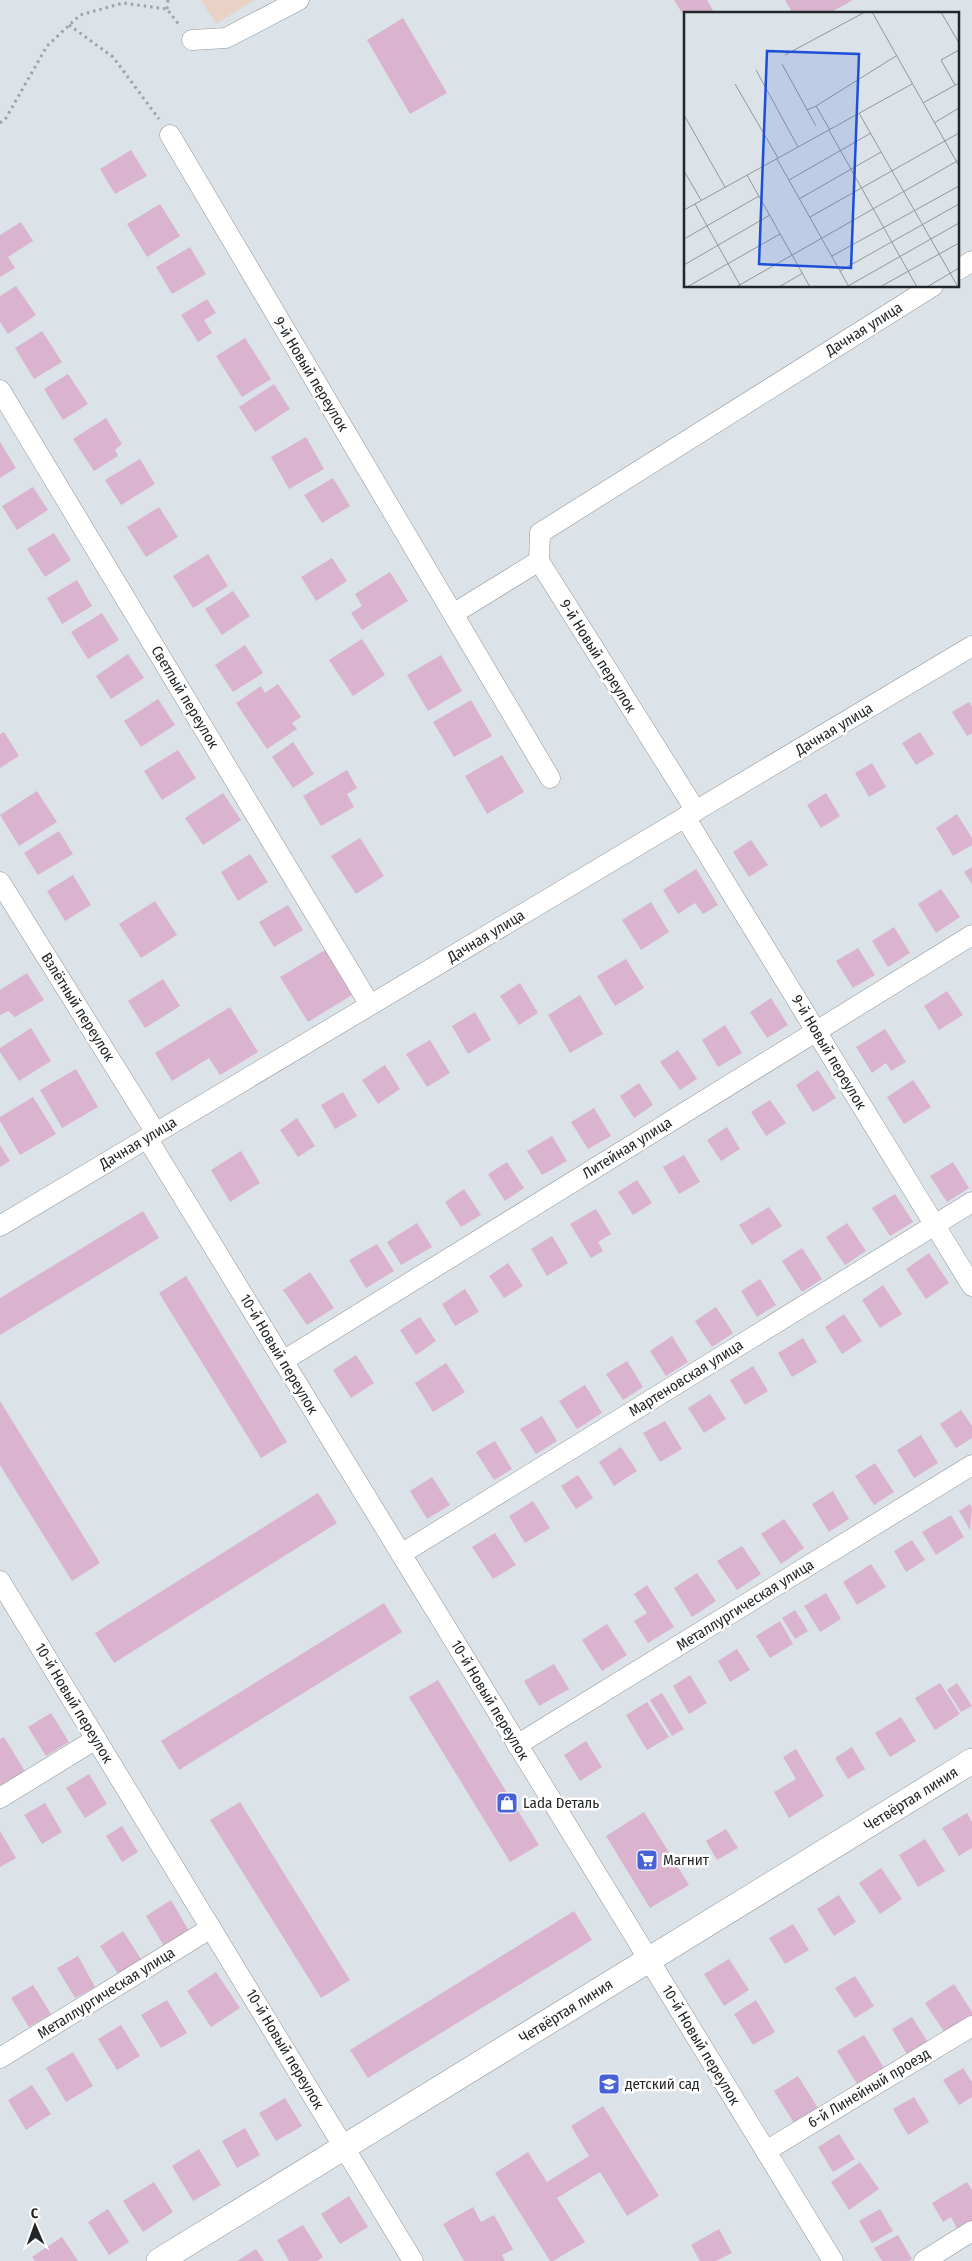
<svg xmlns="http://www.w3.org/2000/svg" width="972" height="2261" font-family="'Fira Sans Condensed',sans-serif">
<rect width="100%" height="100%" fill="#dbe2e8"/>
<polygon fill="#e9d1c6" points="201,0 254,0 216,24"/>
<g fill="#dab4cf">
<polygon points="674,0 707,0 715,14 686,14 686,19"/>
<polygon points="785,0 853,0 828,14 793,14"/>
<polygon points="403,18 447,93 410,114 367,40"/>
<polygon points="131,150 147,176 115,194 100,169"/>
<polygon points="160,204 180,236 147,257 127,224"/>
<polygon points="21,222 33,241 8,257 15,268 0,277 0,235"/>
<polygon points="190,247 206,274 172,294 156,267"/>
<polygon points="16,286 36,315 8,334 0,322 0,296"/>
<polygon points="207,299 216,313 204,320 212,333 198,342 181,315"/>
<polygon points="42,331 62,362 34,379 15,348"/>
<polygon points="245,338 271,379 242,397 216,356"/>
<polygon points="68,374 88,404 63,420 44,389"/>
<polygon points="274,384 290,409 255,432 239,407"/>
<polygon points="106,418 122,444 115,450 118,456 94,471 73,439"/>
<polygon points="306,437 324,469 289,489 271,457"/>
<polygon points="0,442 16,468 0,478"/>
<polygon points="140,459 155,484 121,505 105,480"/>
<polygon points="333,478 350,506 322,523 304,495"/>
<polygon points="33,487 48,510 17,530 2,506"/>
<polygon points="159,507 178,537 146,557 127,527"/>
<polygon points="54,533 71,560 45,577 27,549"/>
<polygon points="208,554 228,586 193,608 173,576"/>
<polygon points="332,558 347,581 316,601 301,577"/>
<polygon points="390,572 408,601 362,630 351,613 362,606 355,594"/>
<polygon points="77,580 92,606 62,624 47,598"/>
<polygon points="233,591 250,616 222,635 205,609"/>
<polygon points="102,613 119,640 88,659 71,632"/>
<polygon points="362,639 385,675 353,696 329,660"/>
<polygon points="245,645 263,673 233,692 215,665"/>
<polygon points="128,654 144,678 111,699 96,676"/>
<polygon points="441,655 462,691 428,711 407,675"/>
<polygon points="278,684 301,717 292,723 297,729 267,749 236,703 261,686 265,693"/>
<polygon points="158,699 175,725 141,747 124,721"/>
<polygon points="471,700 492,736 454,757 433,722"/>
<polygon points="969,702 972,707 972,733 967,736 952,712"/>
<polygon points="4,732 19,756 0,768 0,734"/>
<polygon points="920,732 934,754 916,765 902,743"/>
<polygon points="293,742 314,774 293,788 272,757"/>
<polygon points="178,750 196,778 162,800 144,771"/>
<polygon points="502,755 524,792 487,814 465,776"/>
<polygon points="872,763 886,787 869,797 855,773"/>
<polygon points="347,770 357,788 347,794 354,807 321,826 303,796"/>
<polygon points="37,791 57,822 19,846 0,815"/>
<polygon points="223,793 241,820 203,845 185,818"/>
<polygon points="826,793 840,816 821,828 807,805"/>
<polygon points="957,814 972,838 972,845 953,856 936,828"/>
<polygon points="59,831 73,854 38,875 24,853"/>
<polygon points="360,838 384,876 356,894 331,856"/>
<polygon points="751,840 768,865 749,877 733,852"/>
<polygon points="250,854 268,882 238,901 221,872"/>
<polygon points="972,867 972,884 964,872"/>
<polygon points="696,869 718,905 703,914 695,903 678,914 663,890"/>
<polygon points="73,875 91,905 65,921 47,891"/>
<polygon points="941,889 960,917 936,933 918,904"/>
<polygon points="155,901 177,935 141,958 119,924"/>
<polygon points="651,902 669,932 641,950 622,920"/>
<polygon points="288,905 303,930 274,947 259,922"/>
<polygon points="894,927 910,953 888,967 872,941"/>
<polygon points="858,948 875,975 853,988 836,961"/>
<polygon points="325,950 352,995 308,1022 280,977"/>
<polygon points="626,959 644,988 615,1006 597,976"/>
<polygon points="27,973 44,1000 15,1017 8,1011 0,1015 0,990"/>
<polygon points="163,979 180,1006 145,1028 128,1001"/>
<polygon points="520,983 538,1013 519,1025 500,996"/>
<polygon points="947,991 963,1015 939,1030 924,1006"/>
<polygon points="580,995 603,1034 570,1053 548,1015"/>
<polygon points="771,998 788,1025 767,1038 750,1012"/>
<polygon points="230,1007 258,1052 220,1075 209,1058 172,1081 155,1053"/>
<polygon points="475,1012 491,1040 468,1054 452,1026"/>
<polygon points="725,1025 742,1053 718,1067 702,1040"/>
<polygon points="31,1028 51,1061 19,1081 0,1052 0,1048"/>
<polygon points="885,1029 906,1062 891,1071 886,1063 872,1073 856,1047"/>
<polygon points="430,1040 450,1073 427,1087 406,1054"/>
<polygon points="678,1050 697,1079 680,1090 660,1062"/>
<polygon points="385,1065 400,1089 378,1104 362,1080"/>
<polygon points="76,1069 98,1107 62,1128 40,1090"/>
<polygon points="818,1070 836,1098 813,1112 796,1085"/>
<polygon points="913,1080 931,1107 904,1124 887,1097"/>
<polygon points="639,1083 653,1105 634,1118 620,1096"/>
<polygon points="343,1092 357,1116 335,1129 321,1105"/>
<polygon points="33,1097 56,1134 20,1155 0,1121 0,1117"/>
<polygon points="770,1100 786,1123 766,1136 751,1112"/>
<polygon points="594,1108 611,1136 588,1149 571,1122"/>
<polygon points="297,1118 315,1146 298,1157 280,1130"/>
<polygon points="727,1127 740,1149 721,1161 707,1140"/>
<polygon points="552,1136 567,1161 542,1175 527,1151"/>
<polygon points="0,1145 10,1161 0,1167"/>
<polygon points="241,1151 260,1183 230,1202 211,1170"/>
<polygon points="684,1155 700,1182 679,1194 663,1167"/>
<polygon points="507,1162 524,1188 505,1201 488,1174"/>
<polygon points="953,1162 969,1188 947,1202 930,1176"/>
<polygon points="637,1180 652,1203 633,1215 618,1192"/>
<polygon points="464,1189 481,1215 461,1227 445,1202"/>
<polygon points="895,1194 913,1222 890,1236 872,1208"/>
<polygon points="769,1207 782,1226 752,1245 739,1225"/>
<polygon points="596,1209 611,1234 598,1242 603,1251 591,1258 570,1224"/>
<polygon points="143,1211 159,1238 0,1335 0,1298"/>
<polygon points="417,1223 432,1247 401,1265 387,1242"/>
<polygon points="847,1223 866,1251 845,1265 826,1237"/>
<polygon points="552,1236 568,1263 547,1276 531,1249"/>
<polygon points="377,1244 394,1271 366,1288 349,1260"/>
<polygon points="802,1248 822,1279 802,1292 782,1261"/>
<polygon points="929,1253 949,1283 926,1299 906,1269"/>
<polygon points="508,1263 523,1286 504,1298 489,1276"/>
<polygon points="310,1272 334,1308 307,1325 283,1290"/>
<polygon points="186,1276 287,1442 261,1458 159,1293"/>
<polygon points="760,1279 776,1305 757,1317 741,1291"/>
<polygon points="883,1285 902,1314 880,1328 862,1300"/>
<polygon points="465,1289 479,1312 455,1326 442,1304"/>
<polygon points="716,1307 733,1333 712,1347 695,1321"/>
<polygon points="844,1314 862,1341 842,1354 825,1327"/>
<polygon points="420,1317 436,1341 416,1355 400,1330"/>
<polygon points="672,1336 688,1362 666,1376 650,1351"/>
<polygon points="803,1338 817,1362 792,1377 778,1353"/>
<polygon points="356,1355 374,1383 351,1398 333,1370"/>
<polygon points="627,1361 643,1387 623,1400 606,1374"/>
<polygon points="446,1363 465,1392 433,1412 415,1383"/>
<polygon points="753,1366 768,1391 745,1405 730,1380"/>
<polygon points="585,1385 602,1413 577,1429 559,1401"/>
<polygon points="710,1394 726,1419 704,1433 688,1408"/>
<polygon points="0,1401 100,1563 72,1581 0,1465"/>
<polygon points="961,1410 972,1426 972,1438 956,1448 940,1424"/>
<polygon points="542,1416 557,1441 536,1454 520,1429"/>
<polygon points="665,1421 682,1449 660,1462 643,1433"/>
<polygon points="921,1435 938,1463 914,1478 897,1450"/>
<polygon points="495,1441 512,1469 494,1480 476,1452"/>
<polygon points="621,1447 637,1471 614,1486 599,1462"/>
<polygon points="875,1463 894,1492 874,1505 855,1476"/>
<polygon points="578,1475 593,1498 576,1509 561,1486"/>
<polygon points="432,1477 450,1505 427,1519 410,1491"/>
<polygon points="833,1491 849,1519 829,1532 812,1504"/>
<polygon points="318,1493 337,1523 114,1663 95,1633"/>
<polygon points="533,1501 550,1528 525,1543 509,1516"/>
<polygon points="970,1504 972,1508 970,1530 959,1511"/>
<polygon points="951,1515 964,1537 936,1555 922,1532"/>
<polygon points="784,1519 804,1548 781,1564 761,1534"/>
<polygon points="495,1533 516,1565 493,1579 472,1547"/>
<polygon points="912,1540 925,1560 906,1572 894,1551"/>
<polygon points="742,1546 761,1574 737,1590 717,1561"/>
<polygon points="871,1564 886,1587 857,1605 843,1582"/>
<polygon points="697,1573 716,1601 692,1617 674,1588"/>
<polygon points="647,1585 674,1627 648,1643 634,1621 647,1613 634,1594"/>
<polygon points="826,1593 841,1619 820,1632 804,1606"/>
<polygon points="384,1603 402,1632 179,1770 161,1741"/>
<polygon points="795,1610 808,1631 795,1639 782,1618"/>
<polygon points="780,1621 793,1644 770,1658 756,1636"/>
<polygon points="607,1624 627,1655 602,1671 582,1640"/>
<polygon points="737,1649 750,1670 730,1682 718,1661"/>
<polygon points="554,1664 569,1689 539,1706 524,1681"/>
<polygon points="690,1675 707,1703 689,1714 673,1686"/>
<polygon points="438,1680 539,1845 510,1862 409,1697"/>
<polygon points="940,1683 960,1714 935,1730 915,1698"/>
<polygon points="957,1683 972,1706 961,1712 947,1690"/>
<polygon points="662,1693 684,1729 672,1736 650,1700"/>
<polygon points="647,1702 669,1737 647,1750 626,1715"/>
<polygon points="51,1713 69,1742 46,1756 28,1727"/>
<polygon points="901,1717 916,1741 890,1757 875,1733"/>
<polygon points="4,1737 26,1773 0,1789 0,1739"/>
<polygon points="586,1741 602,1767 580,1781 564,1755"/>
<polygon points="852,1747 865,1769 848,1779 835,1758"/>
<polygon points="796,1749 824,1796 789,1818 774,1792 796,1779 783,1757"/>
<polygon points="89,1774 107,1804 85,1818 66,1788"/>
<polygon points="240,1802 350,1980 321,1998 210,1820"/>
<polygon points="45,1803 62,1832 42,1844 24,1815"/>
<polygon points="644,1812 689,1885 650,1908 606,1836"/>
<polygon points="967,1813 972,1822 972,1848 959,1856 942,1828"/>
<polygon points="122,1826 138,1852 122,1862 106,1836"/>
<polygon points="726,1829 738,1848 717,1860 706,1841"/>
<polygon points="0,1831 16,1858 0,1867"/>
<polygon points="925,1839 945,1871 918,1887 899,1855"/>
<polygon points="881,1868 902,1899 880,1914 859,1883"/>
<polygon points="839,1895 856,1922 834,1936 817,1909"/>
<polygon points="171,1900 189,1931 164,1946 146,1916"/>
<polygon points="574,1911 592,1940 368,2078 350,2050"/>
<polygon points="793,1924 809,1950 785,1964 769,1938"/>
<polygon points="123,1931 141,1959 118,1974 100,1946"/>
<polygon points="78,1956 95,1987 75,1998 57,1968"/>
<polygon points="729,1959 749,1990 724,2006 704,1974"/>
<polygon points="216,1972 240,2008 211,2027 187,1991"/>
<polygon points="855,1976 874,2006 855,2018 835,1988"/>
<polygon points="954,1984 972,2012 972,2016 945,2033 925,2003"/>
<polygon points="33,1985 51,2014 29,2027 11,1998"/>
<polygon points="167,2000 187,2033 161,2048 141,2015"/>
<polygon points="756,2000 775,2032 753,2045 734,2014"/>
<polygon points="912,2017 929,2044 908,2056 892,2029"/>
<polygon points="121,2025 140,2056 117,2070 98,2039"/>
<polygon points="864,2035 884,2068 857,2084 837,2051"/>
<polygon points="73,2052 93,2086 66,2102 46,2068"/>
<polygon points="963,2068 972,2082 972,2097 959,2105 943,2080"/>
<polygon points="798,2076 818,2108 794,2123 774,2091"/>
<polygon points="32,2085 51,2114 26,2130 8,2100"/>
<polygon points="914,2097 929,2122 908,2135 893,2109"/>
<polygon points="285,2098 302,2126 276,2141 259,2113"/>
<polygon points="603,2106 659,2196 627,2216 600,2172 557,2198 585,2242 553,2261 550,2261 495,2173 528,2152 547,2182 589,2156 571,2126"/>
<polygon points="245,2128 260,2155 237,2168 222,2141"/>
<polygon points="839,2134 855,2159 833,2172 818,2147"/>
<polygon points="199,2149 221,2185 193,2201 172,2166"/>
<polygon points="860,2162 879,2189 849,2210 831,2182"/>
<polygon points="154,2182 173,2212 143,2232 123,2201"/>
<polygon points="967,2182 972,2190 972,2224 959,2232 951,2217 943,2222 932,2203"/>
<polygon points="349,2196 368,2227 340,2244 321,2214"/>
<polygon points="473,2207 481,2222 494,2215 513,2249 502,2255 505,2261 464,2261 443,2224"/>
<polygon points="108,2209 129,2242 109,2255 88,2222"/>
<polygon points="880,2209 893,2231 872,2243 859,2221"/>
<polygon points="303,2225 323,2257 317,2261 289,2261 277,2240"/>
<polygon points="719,2229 732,2253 716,2261 700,2261 691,2245"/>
<polygon points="898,2235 912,2259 909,2261 882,2261 874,2248"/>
<polygon points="62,2237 78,2261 35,2261 32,2257"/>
<polygon points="256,2249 264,2261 237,2261"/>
</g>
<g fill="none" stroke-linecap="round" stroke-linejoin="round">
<g stroke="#8f959a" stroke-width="21">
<g id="minor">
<polyline points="192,40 226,38 299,0"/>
<polyline points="170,135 550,778"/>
<polyline points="958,270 972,261"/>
<polyline points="0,390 370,1005"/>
<polyline points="539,561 540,533 933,286"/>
<polyline points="453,614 539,561 696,811"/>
<polyline points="685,817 972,1286"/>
<polyline points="0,882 156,1133"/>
<polyline points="147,1138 833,2261"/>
<polyline points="0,1226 972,646"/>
<polyline points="283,1361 972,935"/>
<polyline points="401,1554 972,1202"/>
<polyline points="0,1581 413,2261"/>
<polyline points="517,1745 972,1465"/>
<polyline points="0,1798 96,1739"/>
<polyline points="0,2058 211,1928"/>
<polyline points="766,2151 972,2026"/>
<polyline points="924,2261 972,2231"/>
</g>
</g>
<g stroke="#8f959a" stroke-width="26">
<polyline id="tertiary" points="159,2261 972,1761"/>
</g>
<g stroke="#9da3a8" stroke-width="3" stroke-dasharray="2.5 4" stroke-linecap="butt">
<polyline points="167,9 168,0"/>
<polyline points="69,25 113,57 159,119"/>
<polyline points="0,123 6,118 47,46 80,15 123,3 167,9 180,26"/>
</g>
<use href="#minor" stroke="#fff" stroke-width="20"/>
<use href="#tertiary" stroke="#fff" stroke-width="25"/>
</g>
<defs>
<g id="shop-square" transform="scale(1.125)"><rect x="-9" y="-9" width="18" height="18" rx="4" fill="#4861d5" stroke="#fff"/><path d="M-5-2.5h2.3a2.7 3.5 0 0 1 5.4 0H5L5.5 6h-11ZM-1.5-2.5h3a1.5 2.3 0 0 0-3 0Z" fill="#fff"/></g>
<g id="supermarket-square" transform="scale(1.125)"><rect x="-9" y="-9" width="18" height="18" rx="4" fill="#4861d5" stroke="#fff"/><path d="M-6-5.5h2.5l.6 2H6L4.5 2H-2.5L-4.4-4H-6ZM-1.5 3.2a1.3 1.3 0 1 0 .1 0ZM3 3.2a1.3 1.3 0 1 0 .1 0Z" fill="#fff"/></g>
<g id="school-square" transform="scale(1.125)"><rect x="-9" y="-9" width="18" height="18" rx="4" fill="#4861d5" stroke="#fff"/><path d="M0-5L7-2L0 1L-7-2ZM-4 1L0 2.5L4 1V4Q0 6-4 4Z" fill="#fff"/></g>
</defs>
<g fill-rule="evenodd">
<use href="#shop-square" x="507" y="1803"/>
<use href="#supermarket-square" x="647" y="1860"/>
<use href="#school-square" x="609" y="2084"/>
</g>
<g text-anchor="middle" stroke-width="5" stroke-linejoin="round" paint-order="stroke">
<g font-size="15" fill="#242729" stroke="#fff">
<text transform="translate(864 329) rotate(-32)" y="5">Дачная улица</text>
<text transform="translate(311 374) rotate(59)" y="5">9-й Новый переулок</text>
<text transform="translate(598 656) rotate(58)" y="5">9-й Новый переулок</text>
<text transform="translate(185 697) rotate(59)" y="5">Светлый переулок</text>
<text transform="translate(834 729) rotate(-31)" y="5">Дачная улица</text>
<text transform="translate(486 936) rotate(-31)" y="5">Дачная улица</text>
<text transform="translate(78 1007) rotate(58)" y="5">Взлётный переулок</text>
<text transform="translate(829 1052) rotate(59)" y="5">9-й Новый переулок</text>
<text transform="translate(138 1143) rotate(-31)" y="5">Дачная улица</text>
<text transform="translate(627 1148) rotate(-32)" y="5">Литейная улица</text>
<text transform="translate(279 1354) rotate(59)" y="5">10-й Новый переулок</text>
<text transform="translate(686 1378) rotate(-32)" y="5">Мартеновская улица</text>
<text transform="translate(745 1605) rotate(-32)" y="5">Металлургическая улица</text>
<text transform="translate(490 1700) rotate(59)" y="5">10-й Новый переулок</text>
<text transform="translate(74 1703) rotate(59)" y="5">10-й Новый переулок</text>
<text transform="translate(911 1799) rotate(-32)" y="5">Четвёртая линия</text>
<text transform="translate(106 1993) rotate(-32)" y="5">Металлургическая улица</text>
<text transform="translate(566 2011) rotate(-32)" y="5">Четвёртая линия</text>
<text transform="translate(701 2045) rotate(59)" y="5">10-й Новый переулок</text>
<text transform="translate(285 2049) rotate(59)" y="5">10-й Новый переулок</text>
<text transform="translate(869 2088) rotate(-31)" y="5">6-й Линейный проезд</text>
</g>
<g font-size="15" fill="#242729" stroke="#fff" text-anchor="start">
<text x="523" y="1808">Lada Dеталь</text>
<text x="663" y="1865">Магнит</text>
<text x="625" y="2089">детский сад</text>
</g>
</g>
<g transform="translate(684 12)">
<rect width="275" height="275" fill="#dbe2e8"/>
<path fill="none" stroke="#92979c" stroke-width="1" d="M188 0 275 154M257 0 275 31M101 43 181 0M98 52 132 114M72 58 114 135M51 72 94 146M271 73 257 48 275 38M239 91 275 71M132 94 212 44M123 98 132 94 146 118M175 101 274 275M0 103 41 175M250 111 275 96M145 118 233 275M93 147 165 275M0 159 17 188M63 163 126 275M105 168 187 121M115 187 197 140M11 192 57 275M0 198 228 72M126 205 275 121M0 227 75 184M148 244 275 174M0 253 86 203M156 259 275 192M164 274 275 211M3 275 96 222M52 275 275 148M95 275 119 261M196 275 275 231M243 275 275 256"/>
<path fill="#1d4ed8" fill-opacity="0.15" stroke="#1d4ed8" stroke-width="2.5" d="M83 39 175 42 167 256 75 252Z"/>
<rect width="275" height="275" fill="none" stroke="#242729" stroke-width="2.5"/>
</g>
<g transform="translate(35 2226) rotate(358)" stroke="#ffffff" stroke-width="4" paint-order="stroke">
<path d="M0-4L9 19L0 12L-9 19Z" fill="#242729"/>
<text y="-8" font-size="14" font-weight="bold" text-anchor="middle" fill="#242729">С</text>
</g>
</svg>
